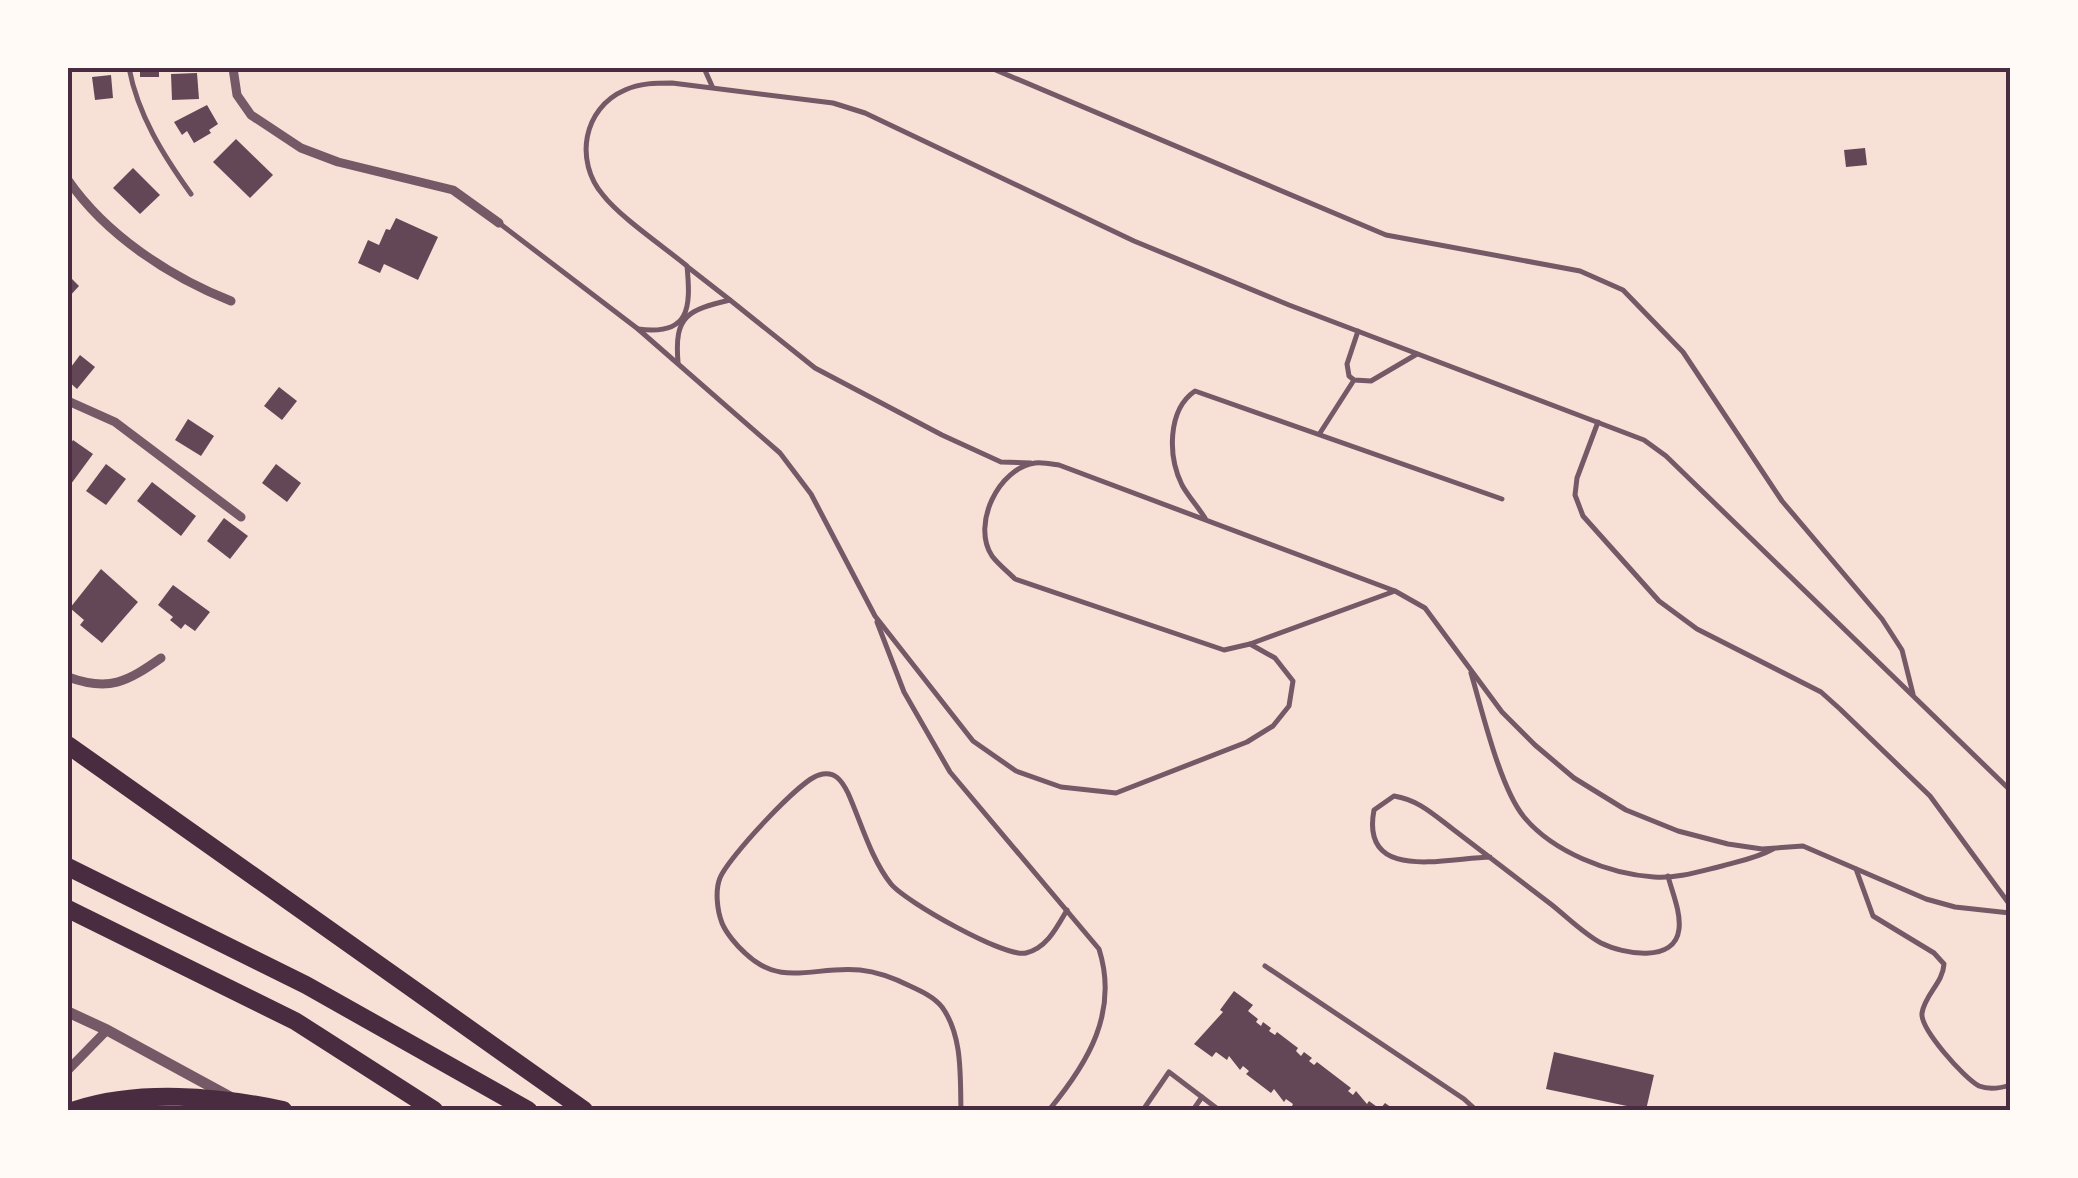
<svg xmlns="http://www.w3.org/2000/svg" width="2078" height="1178" font-family="Manrope,sans-serif">
<rect width="100%" height="100%" fill="#f7e1d7"/>
<g fill="#644757">
<rect x="140" y="68" width="19" height="9"/>
<polygon points="197,73 199,99 172,100 171,74"/>
<polygon points="111,75 113,98 95,100 92,77"/>
<polygon points="207,105 218,124 209,130 211,133 194,143 187,131 182,135 174,122"/>
<polygon points="236,139 273,175 250,198 213,162"/>
<polygon points="1865,148 1867,165 1846,167 1844,150"/>
<polygon points="133,168 160,195 140,214 113,188"/>
<polygon points="396,218 438,237 418,280 384,264 380,273 358,263 368,240 379,245 386,229 390,230"/>
<polygon points="68,275 79,286 68,298"/>
<polygon points="80,355 95,367 77,389 68,381 68,371"/>
<polygon points="279,387 297,401 282,420 264,406"/>
<polygon points="188,419 214,436 201,456 175,440"/>
<polygon points="73,440 93,454 71,484 68,482 68,448"/>
<polygon points="106,464 126,479 106,505 86,491"/>
<polygon points="276,464 301,483 287,502 262,483"/>
<polygon points="152,482 196,516 181,536 137,501"/>
<polygon points="224,518 248,536 230,559 207,541"/>
<polygon points="101,569 138,602 102,643 80,625 84,620 70,608"/>
<polygon points="173,585 210,612 195,631 185,624 181,629 170,620 173,617 158,605"/>
<polygon points="1234,991 1253,1005 1248,1011 1258,1019 1256,1022 1261,1026 1263,1022 1271,1028 1269,1031 1275,1035 1277,1032 1298,1048 1296,1051 1301,1056 1304,1052 1312,1058 1309,1061 1314,1065 1317,1062 1351,1088 1348,1091 1353,1095 1356,1091 1367,1104 1369,1101 1380,1109 1385,1103 1395,1110 1295,1110 1291,1108 1293,1104 1286,1099 1284,1102 1274,1089 1271,1093 1246,1074 1249,1071 1243,1066 1240,1070 1229,1056 1227,1060 1216,1052 1212,1057 1194,1044 1223,1012 1220,1010"/>
<polygon points="1554,1052 1654,1075 1646,1110 1546,1089"/>
</g>
<g fill="none" stroke-linecap="round" stroke-linejoin="round">
<g stroke="#755966" stroke-width="5">
<path d="M129 68C138 115 163 155 191 194"/>
<polyline points="704,68 712,86"/>
<polyline points="991,68 1386,235 1580,271 1623,290 1683,352 1782,501 1882,619 1902,650 1913,694"/>
<polyline points="499,223 638,329 780,453 811,494 875,616 973,741 1016,771 1061,787 1116,793 1247,742 1273,726 1289,706 1293,681 1275,658 1250,644"/>
<polyline points="689,268 730,300"/>
<path d="M638 329C690 336 691 308 687 266 664 247 620 217 603 195 574 161 583 108 625 90 640 83 656 83 672 83L833 103 865 113 1134 241 1289 305 1644 440 1666 456 2010 790"/>
<polyline points="1358,331 1347,364 1349,376 1354,380 1371,381 1417,354"/>
<path d="M678 362C674 315 688 310 730 300L815 368 942 435 1001 462 1031 463"/>
<polyline points="1598,422 1577,478 1575,495 1583,516 1659,601 1697,629 1821,692 1840,709 1930,796 2010,905"/>
<polyline points="1320,433 1354,380"/>
<path d="M1205 518C1198 507 1188 496 1182 485 1168 457 1167 410 1195 391L1502 499"/>
<path d="M1395 591 1250 644 1224 650 1015 579C1008 572 998 564 992 556 971 524 999 468 1035 463 1042 462 1052 464 1059 465L1395 591 1425 608 1502 712 1535 745 1574 778 1626 810 1678 831 1728 844 1762 849 1803 846 1926 899 1955 907 2010 913"/>
<path d="M877 622 904 692 950 772 1099 949C1119 1012 1088 1063 1049 1110"/>
<path d="M1471 673C1482 710 1500 788 1524 817 1553 852 1609 874 1654 877 1676 879 1701 871 1722 866 1740 861 1757 858 1773 849"/>
<path d="M1490 857C1446 858 1360 883 1374 810L1394 796C1419 800 1434 815 1454 830 1487 855 1519 880 1552 905 1567 917 1584 934 1601 943 1623 954 1675 964 1679 929 1681 912 1672 892 1668 876"/>
<path d="M1856 869 1873 916 1934 953 1944 964C1943 983 1925 994 1922 1013 1920 1029 1964 1078 1979 1086 1989 1090 2001 1088 2010 1085"/>
<polyline points="1265,966 1464,1099 1476,1110"/>
<path d="M961 1110C960 1077 963 1036 942 1007 934 997 921 991 910 986 894 978 879 972 860 970 816 965 782 989 745 953 737 946 726 933 722 923 717 910 715 890 720 878 727 859 801 779 819 775 835 770 842 781 848 793 861 822 871 859 891 884 906 902 1005 958 1026 953 1047 948 1057 927 1067 910"/>
<polyline points="1143,1110 1169,1072 1219,1110"/>
<polyline points="1193,1110 1202,1097"/>
</g>
<g stroke="#755966" stroke-width="9">
<polyline points="233,68 237,95 251,115 301,148 338,162 453,190 499,223"/>
<path d="M68 180C106 235 170 277 231 301"/>
<polyline points="68,401 115,422 241,517"/>
<path d="M68 677C109 692 127 682 161 658"/>
<polyline points="68,1070 107,1030"/>
</g>
<polyline stroke="#755966" stroke-width="11" points="68,1012 107,1030 232,1098"/>
<g stroke="#4a2c40" stroke-width="18">
<polyline points="68,745 584,1110"/>
<polyline points="68,867 306,985 528,1110"/>
<polyline points="68,909 295,1021 434,1110"/>
<path d="M75 1110C139 1089 218 1096 283 1110"/>
</g>
</g>
<rect width="2078" height="1178" fill="none" stroke="#fffaf5" stroke-width="140"/>
<rect x="70" y="70" width="1938" height="1038" fill="none" stroke="#4a2c40" stroke-width="4"/>
</svg>
